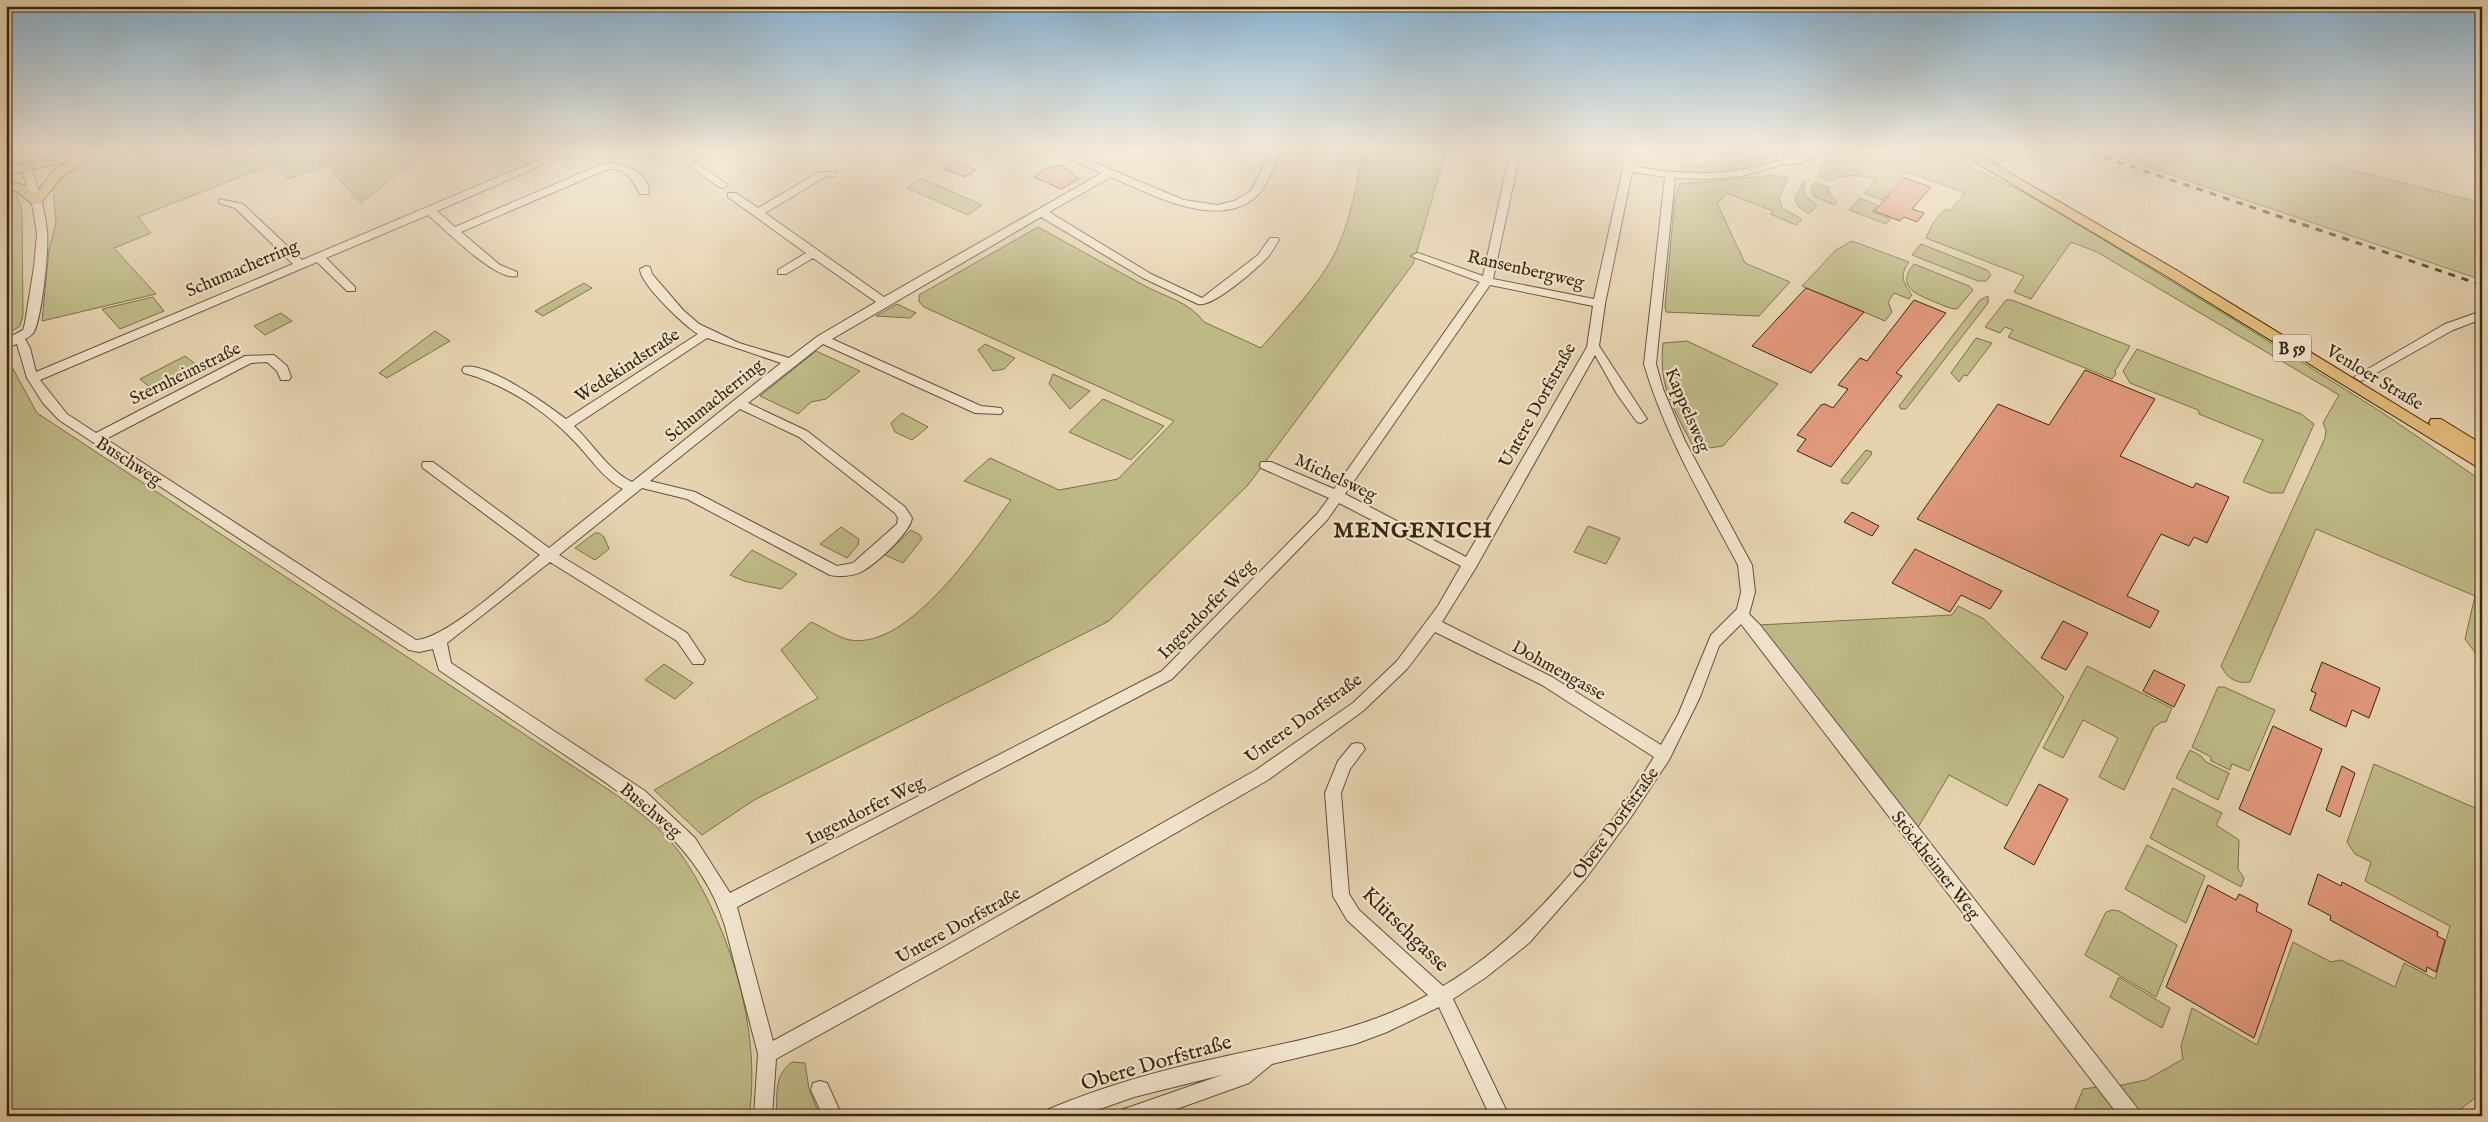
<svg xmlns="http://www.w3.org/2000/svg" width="2488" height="1122" font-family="'IM FELL English',serif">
<rect width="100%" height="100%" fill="#e6d2af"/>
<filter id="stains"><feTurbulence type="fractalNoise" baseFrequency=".004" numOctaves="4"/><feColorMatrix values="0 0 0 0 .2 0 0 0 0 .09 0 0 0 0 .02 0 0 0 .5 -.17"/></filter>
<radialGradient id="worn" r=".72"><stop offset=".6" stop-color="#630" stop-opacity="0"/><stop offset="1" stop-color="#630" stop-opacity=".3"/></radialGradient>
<g fill="#bdb985" stroke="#7a704a">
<polygon points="6,148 88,148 6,168"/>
<polygon points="134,148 430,148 361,203 326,165 288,179 273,164 138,217 151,233 114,248 156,294 42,321 49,250 56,223 53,187 64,174"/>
<path d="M1364 148H1447L1413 264 1248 485 1109 621 754 800 702 835 654 790 818 698 781 650 811 622C823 627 837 637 850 640 910 650 980 542 1011 500L964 481 990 458 1059 490 1118 479 1174 421 924 307 919 302V295L1038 227C1073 246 1108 266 1143 285 1163 296 1190 302 1204 322L1261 348C1285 320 1320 284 1336 251 1351 219 1357 182 1364 148Z"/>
<path d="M1685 148H1689L1695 166 1722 164 1788 153 1783 160C1748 170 1717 175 1680 173Z"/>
<path d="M1858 148H1944L1952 151 1973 168 2021 191 2089 231 2236 321 2383 413 2482 481V662L2465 639 2475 596 2316 529 2250 682C2236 684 2227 678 2221 666L2325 438 2326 430 2323 423 2339 395 2097 252 2071 242 2031 299 2014 292 2024 276 1926 238 1933 223 1945 209 1950 211 1965 193 1907 172 1882 200 1864 193 1876 180C1862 175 1846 173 1832 181L1818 176 1825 160Z"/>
<polygon points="1968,148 2032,148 1997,164"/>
<polygon points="2091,148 2265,148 2482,203 2482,280"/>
<polygon points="1775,175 1788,178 1779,197 1782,208 1800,218 1801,220 1796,225 1770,214 1773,211 1727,193 1717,203 1745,263 1790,282 1759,316 1666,312 1665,306 1675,197 1680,184"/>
<polygon points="921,178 982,205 968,215 907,188"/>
<polygon points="1804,181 1804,194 1817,206 1809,214 1799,207 1795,199"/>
<polygon points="1814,183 1828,187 1830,195 1837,202 1834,205 1814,196 1811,188"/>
<polygon points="6,189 17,194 22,212 23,315 20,326 6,335"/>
<polygon points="1860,198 1877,205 1872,212 1891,219 1886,224 1849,210"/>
<path d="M1852 241 1909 262C1899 275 1903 283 1912 295L1909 299 1894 293 1888 302 1892 312 1885 321 1802 286 1836 250Z"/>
<polygon points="1921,244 1987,270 1991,275 1986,281 1978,281 1912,255"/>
<path d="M1914 264 1969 286 1973 290 1957 309C1950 309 1942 305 1935 302 1916 294 1895 287 1914 264Z"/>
<polygon points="584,283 592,288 543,316 535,311"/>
<polygon points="1988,296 1988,303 1906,409 1901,409 1899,406 1980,300"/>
<polygon points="153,297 164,311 120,329 102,309"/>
<polygon points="2006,300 2012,300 2130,346 2115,371 2116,374 2112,379 2008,337 2013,330 2005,327 2000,333 1985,327"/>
<polygon points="897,304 916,313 910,318 876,316"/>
<polygon points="281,313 292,321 265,335 254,326"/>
<polygon points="435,331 450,341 387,378 379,373"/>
<polygon points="1976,338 1992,343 1967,376 1964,375 1959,382 1951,373"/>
<path d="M1687 341 1778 384 1723 446 1695 450C1675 410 1658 390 1663 343Z"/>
<polygon points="985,344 1015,358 1004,369 993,371 978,350"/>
<polygon points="2137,349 2301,414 2314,424 2283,493 2270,493 2243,482 2263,440 2199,414 2198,410 2130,383 2123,371"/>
<polygon points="816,351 860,371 826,399 811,402 798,414 760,396"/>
<path d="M6 356 37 413 615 794C638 811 663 829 680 853 729 923 762 1030 749 1116H6Z"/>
<polygon points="185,356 198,366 153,390 140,379"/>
<polygon points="1053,374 1090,391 1070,409 1049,384"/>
<polygon points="1103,399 1164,426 1131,460 1069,432"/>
<polygon points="902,413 928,427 912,440 895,432 891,423"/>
<polygon points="1866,450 1872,452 1871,455 1848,484 1842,483 1841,480"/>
<polygon points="1588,526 1620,538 1606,564 1574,552"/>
<polygon points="841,527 859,539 858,545 847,558 820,544"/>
<polygon points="911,530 920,535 922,539 903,563 885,555"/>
<polygon points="595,533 599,533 604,537 609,549 595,560 575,548"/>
<polygon points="752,550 797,574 781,589 744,581 730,575"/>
<polygon points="1958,606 1984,619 2064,697 2007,806 1949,775 1917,829 1758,625 1952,615"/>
<polygon points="664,664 693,683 675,699 645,680"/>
<polygon points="2087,666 2172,708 2166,722 2162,722 2154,727 2124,790 2099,777 2118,738 2083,720 2063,758 2043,748"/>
<polygon points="2218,687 2224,687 2275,710 2249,771 2232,764 2230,770 2211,761 2211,757 2192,747"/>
<polygon points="2190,750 2201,756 2206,762 2229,773 2218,800 2176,778"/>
<polygon points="2374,764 2482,811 2482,1093 2451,1116 2141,1116 2117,1086 2146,1080 2183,1059 2181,1046 2192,1008 2257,1045 2293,942 2331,962 2341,960 2395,987 2404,963 2435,979 2450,926 2365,881 2371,862 2355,854 2347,842"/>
<polygon points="2173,788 2222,813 2216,825 2239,840 2238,869 2244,878 2241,887 2150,838"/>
<polygon points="2147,845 2205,876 2186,923 2125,889"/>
<polygon points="2112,910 2119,911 2177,945 2156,997 2085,955 2106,912"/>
<polygon points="2119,977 2170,1008 2162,1028 2110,997"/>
<path d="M792 1062 805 1063 809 1089 820 1116H776C778 1094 773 1076 792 1062Z"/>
<polygon points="2098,1087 2125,1116 2072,1116 2083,1089"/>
</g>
<g fill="#e0987a" stroke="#382710">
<polygon points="954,160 976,170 965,177 942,168"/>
<polygon points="1062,165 1079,179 1061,189 1034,177 1048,167"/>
<polygon points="1905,178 1931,187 1912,209 1924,213 1917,222 1904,217 1900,221 1874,211"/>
<polygon points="1806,288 1864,312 1811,373 1752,346"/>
<polygon points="1914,300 1946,313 1896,373 1902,376 1831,467 1797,451 1806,439 1797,435 1821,405 1825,404 1833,408 1848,389 1838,385 1860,358 1867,361"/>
<polygon points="2085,370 2155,399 2120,456 2193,488 2196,483 2229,497 2207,543 2194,537 2189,546 2161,534 2127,596 2159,611 2150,628 1917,519 1998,404 2049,425"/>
<polygon points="1852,512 1879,526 1872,536 1844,522"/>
<polygon points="1915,549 2002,591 1990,609 1961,595 1950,612 1892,583"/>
<polygon points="2063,621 2088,633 2066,670 2041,658"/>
<polygon points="2322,662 2380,688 2369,718 2352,710 2346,727 2310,710 2316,693 2311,691"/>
<polygon points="2154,670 2185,685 2174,707 2143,691"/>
<polygon points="2273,726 2322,749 2290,835 2239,809"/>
<polygon points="2342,766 2355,773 2340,817 2326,810"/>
<polygon points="2039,784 2068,799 2034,865 2004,848"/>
<polygon points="2318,874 2341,886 2342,882 2438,932 2437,936 2445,940 2436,972 2427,967 2426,972 2330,920 2331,916 2308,904"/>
<polygon points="2208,885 2236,900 2239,894 2249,899 2258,904 2256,911 2292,930 2254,1038 2166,987"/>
</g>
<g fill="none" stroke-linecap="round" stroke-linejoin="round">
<g stroke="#645238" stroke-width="2">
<g id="minor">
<path d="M567 148H581L437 211 455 227 602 164C619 160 654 174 648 194H640C633 181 626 167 608 169L461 232 500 265 517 272V276C496 282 445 229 428 215L326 258 355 287V291H347L317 262 40 380 67 414 96 433 245 356 274 355 287 366 291 377 289 380H281L277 371 267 362 251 363 106 439 416 640C446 639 514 576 540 555L423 468 422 465 423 462H433L549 548 623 489C602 478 590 457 574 441 545 410 504 384 464 373L462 370 464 367C486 361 548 405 566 419L698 334C684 325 640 284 640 269L646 266 650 267 652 274 683 310 699 324 739 343 789 358 818 336 876 302 813 258 786 274H778V270L806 253 728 197V193H736L758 208 819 172H836V176L825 177 765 213 884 297 1102 173 1045 148H1059L1184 200 1217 205 1234 201 1251 191 1269 155 1244 151 1239 148H1283C1277 159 1267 187 1258 195 1219 232 1151 194 1111 177L1049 212 1151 274 1202 298 1258 255 1270 238H1278L1279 240C1275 246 1271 254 1266 259 1255 270 1212 308 1198 304L1143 278 1041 217 832 339 981 406 1001 408 1003 411 1001 414 975 413 823 344 748 403 807 431 905 507 912 518C910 533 875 565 861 572 854 576 838 577 830 575L687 499 642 488 559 555 687 633 705 660 703 664H693L677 641 550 562 447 643 451 663 645 791 695 838 730 893 1162 671 1317 514 1329 498 1261 468 1260 465 1261 462H1271L1334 489 1480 282 1411 256 1417 253 1421 254 1483 276 1511 148H1521L1493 279 1594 299 1623 168 1624 148H1634L1633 166C1668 173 1705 176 1741 170 1761 166 1781 160 1801 156 1815 153 1823 148 1838 148L1798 164H1784L1742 176 1707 179 1675 178 1656 364 1663 389 1685 441 1752 565 1755 592 1749 614 1760 625 2138 1109 2140 1116H2119L1741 624 1719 646 1700 697 1669 760 1629 820 1586 878 1529 943 1485 978 1453 999 1509 1116H1490L1439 1007 1387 1032 1355 1044 1272 1064 1249 1083 1157 1116H1121L1123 1109 1130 1107 1222 1075 1134 1097 1080 1116H1047L1049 1109C1102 1087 1157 1071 1213 1059 1287 1042 1361 1032 1428 995L1347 920 1333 896 1325 793 1338 761 1352 744 1357 743 1362 744 1365 749 1350 769 1341 793 1349 894 1359 910 1443 986C1529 936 1603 841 1654 757L1542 685 1435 632 1407 669 1363 711 1268 780 949 963 776 1059 772 1116H754L758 1054 725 926C700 842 625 795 556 749 517 723 478 696 439 670L433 649 419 652 409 650 59 420 43 403 27 378 17 344 6 348V339L23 330 25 323 34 267 37 234 33 208 21 167 22 165 26 164 31 167C38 188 45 209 47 231 49 250 42 316 34 332 32 335 29 337 25 339L30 348 36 372 293 264 235 208 219 203V199L243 204 302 260ZM1632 172 1665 177 1644 364C1665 436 1703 499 1738 565L1741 592 1737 609 1711 635 1678 715 1661 745 1552 677 1442 622 1475 569 1595 355 1617 394 1637 422 1641 423 1647 419 1599 346 1605 304ZM1490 285 1593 306 1587 347 1466 557 1345 494ZM707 338 781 363 632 482C608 470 593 444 574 426ZM740 409 799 437 895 513 898 518 897 524 853 563 837 566 695 492 650 481ZM1339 503 1461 566 1438 606 1397 661 1353 703 1256 770 937 951 773 1041 737 907 1172 679 1327 520Z"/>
<polygon points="663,148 675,148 728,185 723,188 719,187"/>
<polygon points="2482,311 2482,319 2453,330 2364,380 2360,381 2354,377 2445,324"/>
<polygon points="820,1081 827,1083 842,1116 823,1116 811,1090 813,1083"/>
</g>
</g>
<g stroke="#382710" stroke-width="2">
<g id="major">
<polygon points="94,148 109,148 63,175 40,204 32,204 18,192 6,188 6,180 26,186 35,194 55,169 72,160 6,176 6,168 78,151 83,154"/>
<polygon points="1952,148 1967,148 2178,271 2431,426 2429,423 2431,419 2441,419 2482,444 2482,456 2477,455 2482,458 2482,470 2168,277"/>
</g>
</g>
<use href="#minor" fill="#efe2cb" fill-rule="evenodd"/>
<use href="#major" fill="#e3b978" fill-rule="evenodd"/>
<polyline stroke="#382710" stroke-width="3" stroke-dasharray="7 7" stroke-linecap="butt" points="2077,148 2482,285"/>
</g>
<linearGradient id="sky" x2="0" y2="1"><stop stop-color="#8ab4d4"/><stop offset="0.49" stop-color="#f4ebdb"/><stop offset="1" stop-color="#f4ebdb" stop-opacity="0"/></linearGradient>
<rect width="2488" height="305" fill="url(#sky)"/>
<g text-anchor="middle" stroke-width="4.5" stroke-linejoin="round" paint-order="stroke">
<rect fill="#efe2cb" stroke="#6f5f48" stroke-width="1" x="2273" y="334.5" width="38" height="27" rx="4"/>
<g font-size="16" font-weight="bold" fill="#382710">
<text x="2292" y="354">B 59</text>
</g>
<g font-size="18" fill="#382710" stroke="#efe2cb">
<text transform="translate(242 268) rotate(-23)" y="6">Schumacherring</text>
<text transform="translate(1526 269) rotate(13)" y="6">Ransenbergweg</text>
<text transform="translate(627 365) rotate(-33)" y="6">Wedekindstraße</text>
<text transform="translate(185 373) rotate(-26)" y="6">Sternheimstraße</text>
<text transform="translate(2375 377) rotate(31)" y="6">Venloer Straße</text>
<text transform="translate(714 400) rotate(-39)" y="6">Schumacherring</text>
<text transform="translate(1537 405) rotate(-61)" y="6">Untere Dorfstraße</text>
<text transform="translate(1688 410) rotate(67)" y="6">Kappelsweg</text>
<text transform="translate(129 461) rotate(33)" y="6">Buschweg</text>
<text transform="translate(1336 477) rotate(25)" y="6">Michelsweg</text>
<text transform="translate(1206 609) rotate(-46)" y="6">Ingendorfer Weg</text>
<text transform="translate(1559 670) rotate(29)" y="6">Dohmengasse</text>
<text transform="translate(1303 718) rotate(-36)" y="6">Untere Dorfstraße</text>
<text transform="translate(651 810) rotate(40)" y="6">Buschweg</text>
<text transform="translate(865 810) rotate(-27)" y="6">Ingendorfer Weg</text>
<text transform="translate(1615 823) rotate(-54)" y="6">Obere Dorfstraße</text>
<text transform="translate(1936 865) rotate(52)" y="6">Stöckheimer Weg</text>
<text transform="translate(958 925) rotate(-29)" y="6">Untere Dorfstraße</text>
</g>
<g font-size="21" fill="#382710" stroke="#efe2cb">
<text transform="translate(1406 929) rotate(44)" y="7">Klütschgasse</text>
<text transform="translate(1156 1062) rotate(-16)" y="7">Obere Dorfstraße</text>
</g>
<g font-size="22" font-weight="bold" letter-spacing="1" fill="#382710" stroke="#efe2cb">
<text x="1413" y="537">MENGENICH</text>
</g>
</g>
<rect width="2488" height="1122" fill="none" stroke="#e6d2af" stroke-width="25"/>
<rect x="8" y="8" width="2473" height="1107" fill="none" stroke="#382710" stroke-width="2.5"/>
<rect x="12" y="12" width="2463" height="1097" fill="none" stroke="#382710"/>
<rect width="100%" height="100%" filter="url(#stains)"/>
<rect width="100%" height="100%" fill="url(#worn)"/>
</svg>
